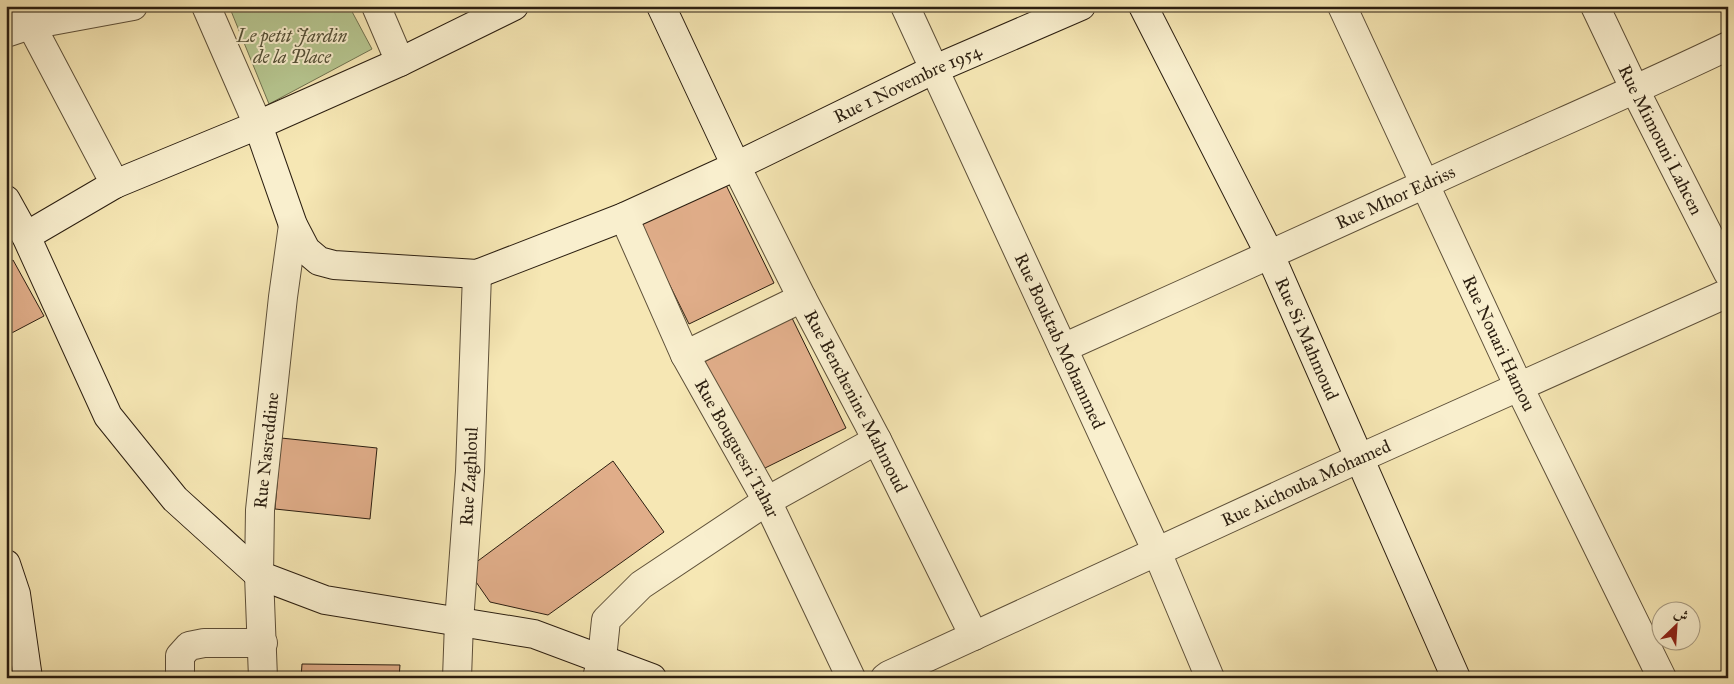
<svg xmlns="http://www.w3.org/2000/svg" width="1734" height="684" font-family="'IM FELL Great Primer',Amiri,serif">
<rect width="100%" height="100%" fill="#f6e7b4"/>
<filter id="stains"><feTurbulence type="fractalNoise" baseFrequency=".004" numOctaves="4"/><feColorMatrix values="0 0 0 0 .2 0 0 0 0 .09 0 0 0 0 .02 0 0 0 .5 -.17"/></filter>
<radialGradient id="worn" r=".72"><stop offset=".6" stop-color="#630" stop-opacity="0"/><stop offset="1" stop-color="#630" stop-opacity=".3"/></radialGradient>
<polygon fill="#b7c791" stroke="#717250" points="229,6 349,6 372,49 269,104"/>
<g fill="#e0ad89" stroke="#2b1e10">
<polygon points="725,183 774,283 689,324 640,225"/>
<polygon points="13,260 44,316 6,336 6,263"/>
<polygon points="792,318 846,428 759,471 704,362"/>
<polygon points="281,438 377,448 370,519 275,509"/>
<polygon points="613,461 664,532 548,615 490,602 467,569"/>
<polygon points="302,664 400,665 399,678 301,678"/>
</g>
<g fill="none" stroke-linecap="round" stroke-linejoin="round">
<g stroke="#5e5039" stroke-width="30">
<g id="street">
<polyline points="21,6 115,184"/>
<polyline points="206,6 258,125"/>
<polyline points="376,6 400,62"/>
<path id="s1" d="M905 6 1157 552 1210 678"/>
<path id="s2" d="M1342 6 1519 387 1662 678"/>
<path id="s3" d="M1595 6 1635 90 1728 273"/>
<polyline points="6,33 30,25 133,6"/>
<path id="s4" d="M736 166 802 298 877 440 974 636"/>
<path id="s5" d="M624 217 685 355 767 501 851 678"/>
<path id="s6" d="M1063 348C1184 294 1304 239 1425 184 1526 137 1628 94 1728 46"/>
<polyline points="685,355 802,298"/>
<polyline points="180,678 180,656 189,646 204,643 263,643"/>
<path id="s7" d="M263 678 259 575 260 510 283 297 293 225"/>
<path id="s8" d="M457 678 459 622 470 471 477 274"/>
<polyline points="597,678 602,658 606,620 641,585 767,501 877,440"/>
<path id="s9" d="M885 678 889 675 1360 458 1728 293"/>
</g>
</g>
<g stroke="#2b1e10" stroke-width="30">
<g id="secondary">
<polyline points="661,6 736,166"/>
<path id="s10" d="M1143 6 1270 255 1456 678"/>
<path id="s11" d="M258 125 293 225 306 250 319 261 334 265 477 274 624 217 736 166 935 69 1081 6"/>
<polyline points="6,200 26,236 108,416 175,499 259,575 325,600 534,634 652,678"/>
<polyline points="26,236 115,184 258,125 400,62 514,6"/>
<polyline points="6,564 16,594 28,678"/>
</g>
</g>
<use href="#street" stroke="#f9efce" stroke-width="28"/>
<use href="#secondary" stroke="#f9efce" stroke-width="28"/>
</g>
<g text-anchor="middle" stroke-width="4" stroke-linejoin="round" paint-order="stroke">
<g font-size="18" font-style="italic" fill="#555137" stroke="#f9efce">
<text x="292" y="42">Le petit Jardin<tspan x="292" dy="21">de la Place</tspan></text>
</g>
<g font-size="18" fill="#2b1e10" stroke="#f9efce">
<text dy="6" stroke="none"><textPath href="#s11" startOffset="781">Rue 1 Novembre 1954</textPath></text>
<text dy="6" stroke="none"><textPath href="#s3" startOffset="149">Rue Mimouni Lahcen</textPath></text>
<text dy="6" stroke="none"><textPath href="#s6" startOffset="365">Rue Mhor Edriss</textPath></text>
<text dy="6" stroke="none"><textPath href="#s10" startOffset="371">Rue Si Mahmoud</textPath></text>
<text dy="6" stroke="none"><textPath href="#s1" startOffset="369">Rue Bouktab Mohammed</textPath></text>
<text dy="6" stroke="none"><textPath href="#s2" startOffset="372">Rue Nouari Hamou</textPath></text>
<text dy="6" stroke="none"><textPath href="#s4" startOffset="264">Rue Benchenine Mahmoud</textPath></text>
<text dy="6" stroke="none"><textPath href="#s5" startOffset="258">Rue Bouguesri Tahar</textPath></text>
<text dy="6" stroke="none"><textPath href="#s7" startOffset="228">Rue Nasreddine</textPath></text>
<text dy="6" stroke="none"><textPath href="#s8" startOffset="202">Rue Zaghloul</textPath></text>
<text dy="6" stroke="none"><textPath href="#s9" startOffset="464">Rue Aichouba Mohamed</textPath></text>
</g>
</g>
<rect width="1734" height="684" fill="none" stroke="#f6e7b4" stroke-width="25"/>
<rect x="8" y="8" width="1719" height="669" fill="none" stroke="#2b1e10" stroke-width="2.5"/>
<rect x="12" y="12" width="1709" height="659" fill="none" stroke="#2b1e10"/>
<g transform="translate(1676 626) rotate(25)"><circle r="24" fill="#f9efce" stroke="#a79b82"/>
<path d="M0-4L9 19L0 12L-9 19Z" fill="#8f2418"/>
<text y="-8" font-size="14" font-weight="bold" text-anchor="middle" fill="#2b1e10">ش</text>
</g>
<rect width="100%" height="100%" filter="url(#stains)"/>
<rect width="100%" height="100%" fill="url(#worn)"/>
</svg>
